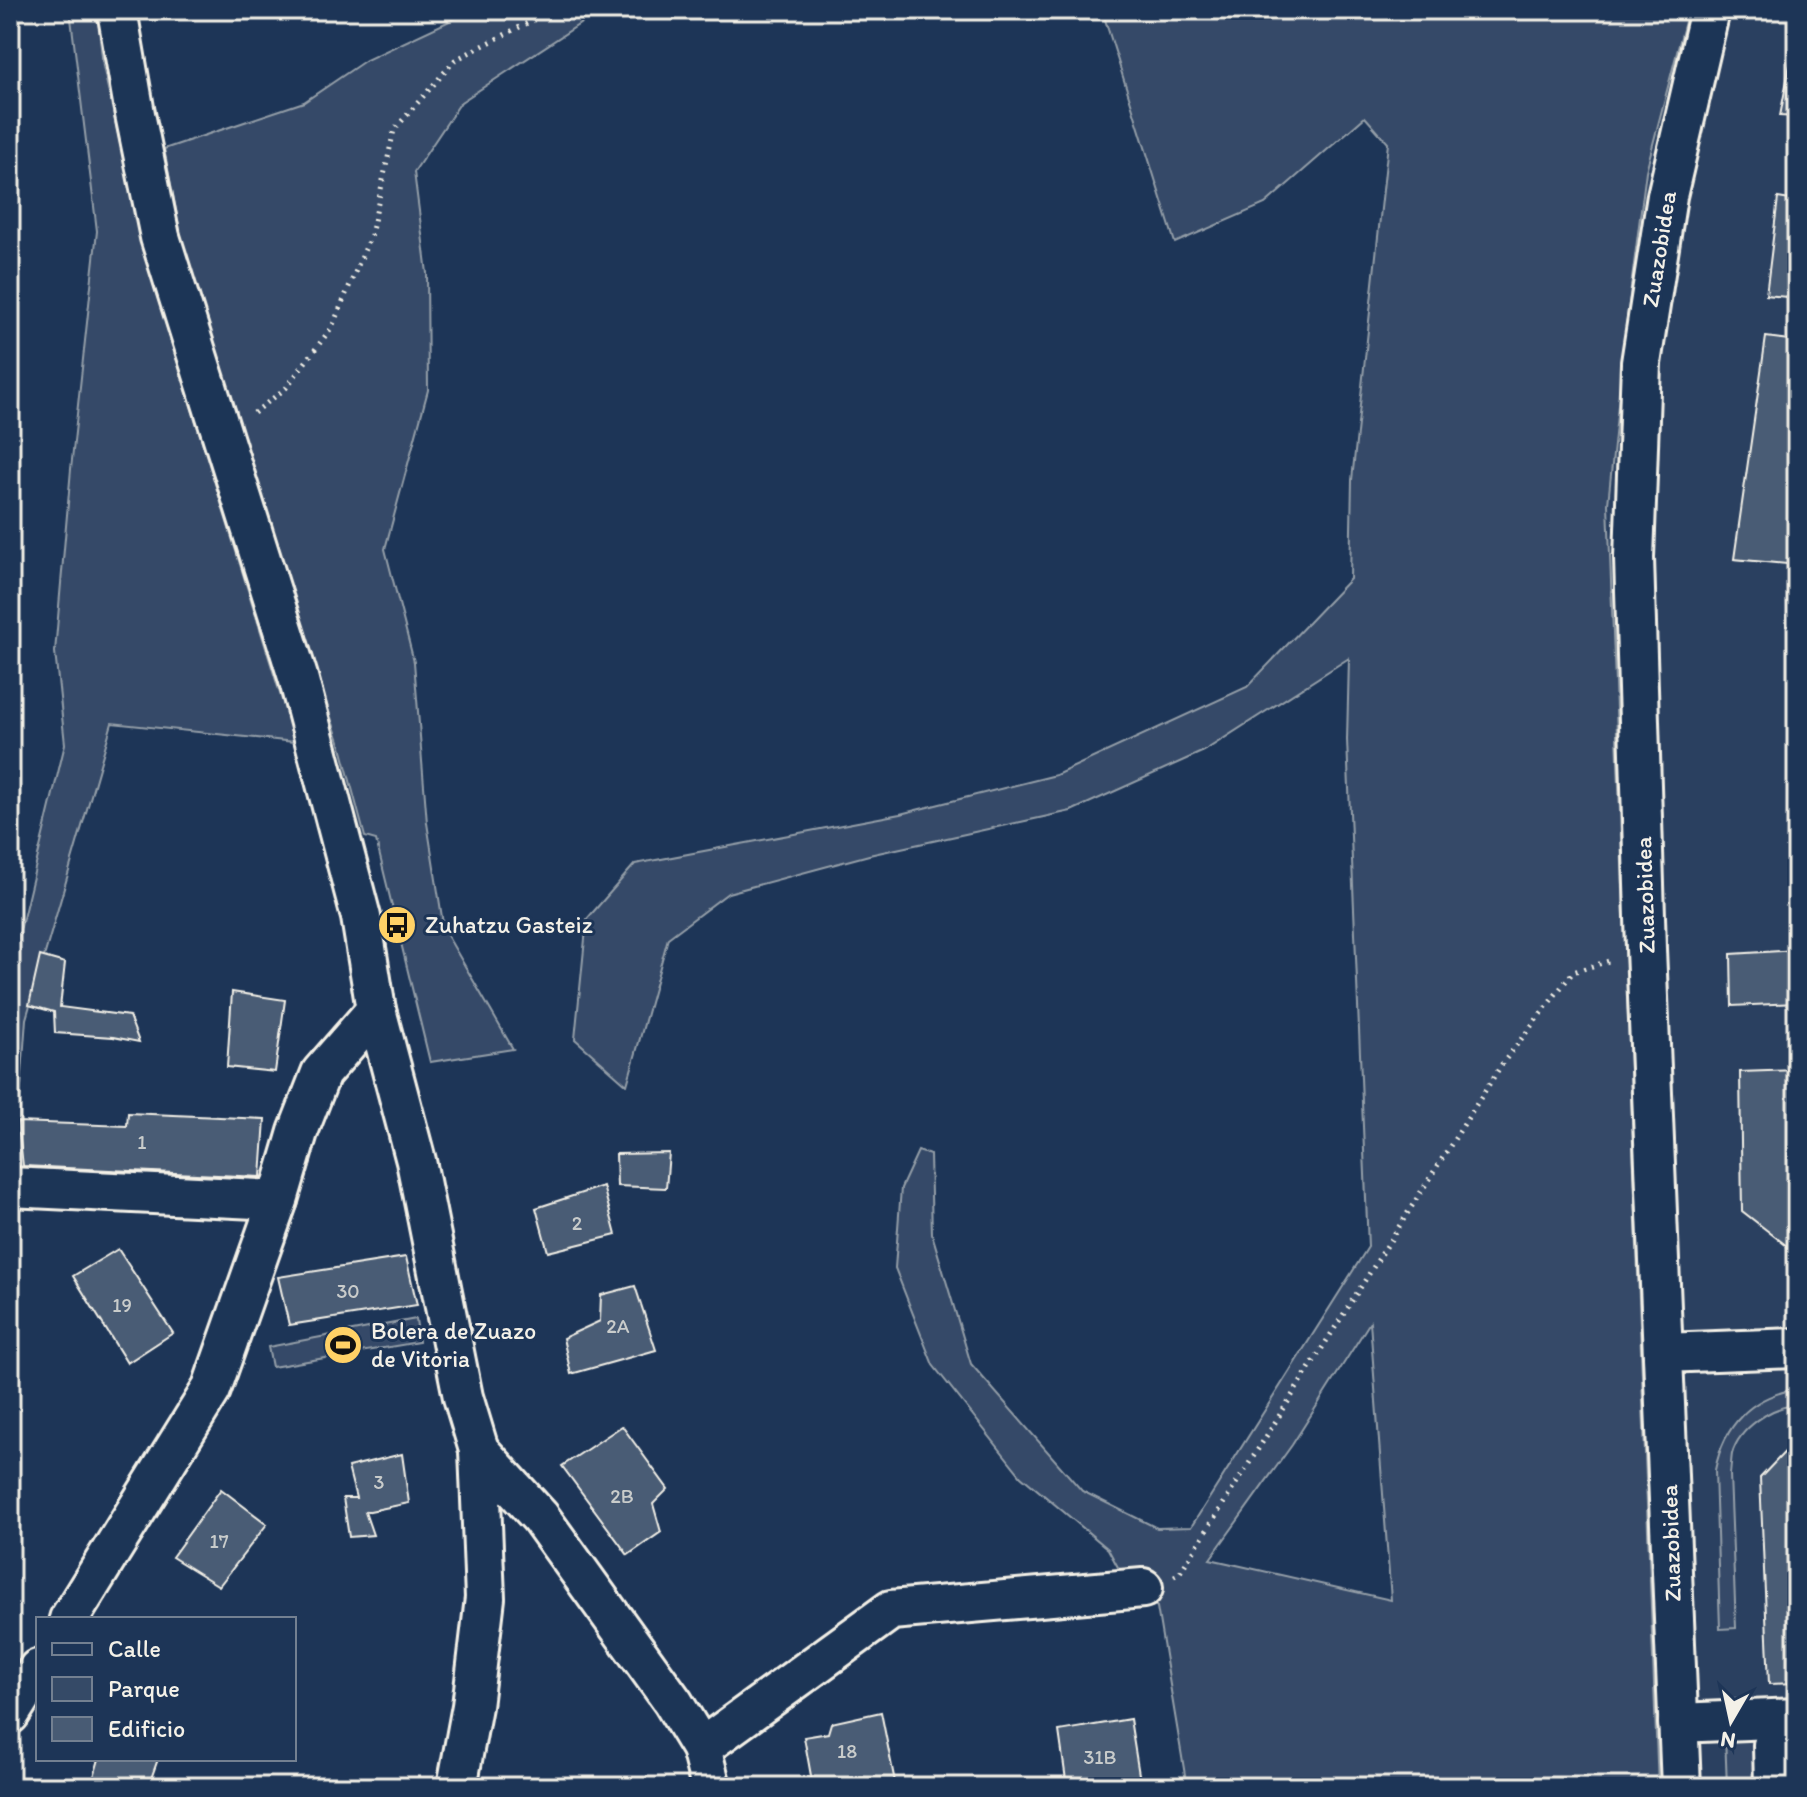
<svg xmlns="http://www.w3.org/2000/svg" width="1807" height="1797" font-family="Itim,sans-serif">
<rect width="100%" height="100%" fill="#1d3557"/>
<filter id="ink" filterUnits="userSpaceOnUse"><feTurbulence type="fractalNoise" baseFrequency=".0125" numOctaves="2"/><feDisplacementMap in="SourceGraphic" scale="16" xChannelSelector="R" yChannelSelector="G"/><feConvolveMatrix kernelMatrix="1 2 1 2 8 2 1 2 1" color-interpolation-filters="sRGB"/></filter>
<g filter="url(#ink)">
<polygon fill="#2a4060" points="1688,10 1797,10 1797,1787 1658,1787 1608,504 1626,326 1646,171"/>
<g fill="#354a67" stroke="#949ea8" stroke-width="2" fill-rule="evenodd">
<polygon points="70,10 97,10 103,66 145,257 295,742 112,723 26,1019 15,1170 10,1170 10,972 65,744 55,652 71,469 97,231"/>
<polygon points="473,10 601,10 461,102 414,172 427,273 428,390 385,549 414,662 427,823 444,930 513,1049 430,1062 376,840 365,837 341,747 269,533 183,246 164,149 304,102 366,60"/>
<path d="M1102 10H1688L1646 171 1626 326 1608 504 1658 1787H1187L1157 1607 1125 1580 1108 1549 1021 1476 933 1365 895 1268 901 1188 918 1151 930 1155 932 1234 971 1364 1082 1491 1157 1528 1191 1527 1368 1247 1347 740 1349 658 1204 751 1071 811 869 855 728 893 668 938 627 1085 575 1039 587 919 635 864 900 814 1056 775 1247 687 1350 579 1352 480 1388 143 1365 117 1265 204 1175 243ZM1370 1322 1391 1600 1210 1559 1292 1445Z"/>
<polygon points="416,1319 419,1342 272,1367 268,1347"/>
<path d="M1797 1389V1405C1772 1406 1739 1428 1732 1454 1731 1460 1731 1467 1730 1474L1736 1628 1720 1629 1715 1470C1724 1425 1751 1396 1797 1389Z"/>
<polygon points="1763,1733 1765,1787 1727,1787 1725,1735"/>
</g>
<g fill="#485b74" stroke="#f4f1e8" stroke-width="2">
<polygon points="1797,28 1797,117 1780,116"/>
<polygon points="1778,198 1797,201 1797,298 1766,295"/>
<polygon points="1766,337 1797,341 1797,565 1734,559"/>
<polygon points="1797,950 1797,1003 1732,1006 1731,954"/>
<polygon points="40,956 65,963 60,1007 129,1016 139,1042 113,1037 55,1033 54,1012 29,1005"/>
<polygon points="232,992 285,1000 275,1072 227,1067"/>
<polygon points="1797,1070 1797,1246 1787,1246 1742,1211 1740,1072"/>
<polygon points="128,1113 265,1119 261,1177 23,1166 18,1122 127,1126"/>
<polygon points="669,1153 666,1188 617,1186 616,1154"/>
<polygon points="603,1186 616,1235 548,1252 536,1208"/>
<polygon points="118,1249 173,1333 127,1363 73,1276"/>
<polygon points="406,1257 417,1305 289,1325 278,1277"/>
<polygon points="635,1286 656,1350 571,1374 563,1338 600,1321 601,1295"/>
<polygon points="622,1426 668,1489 653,1504 661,1532 628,1555 562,1466"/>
<polygon points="1797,1439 1797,1683 1769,1684 1760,1478"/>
<polygon points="402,1454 409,1503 365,1512 373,1535 349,1537 343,1498 356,1498 348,1467"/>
<polygon points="221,1489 267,1524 219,1586 172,1557"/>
<polygon points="881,1712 896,1787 813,1787 804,1737 828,1733 831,1723"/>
<polygon points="1130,1719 1141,1787 1067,1787 1059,1731"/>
<polygon points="99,1759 158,1759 148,1787 91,1787"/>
<polygon points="1797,1767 1797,1787 1792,1787 1791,1768"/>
</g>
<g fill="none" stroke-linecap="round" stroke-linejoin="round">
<g stroke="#f4f1e8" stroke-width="44">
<g id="minor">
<polyline points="117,10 135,114 160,237 298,677 361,917 376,1010 416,1161 463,1397 479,1450 485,1598 472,1706 457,1787"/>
<polyline points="10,1187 278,1200"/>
<polyline points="1663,1353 1797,1348"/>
<polyline points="479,1450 540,1517 673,1702 701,1748 711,1787"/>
<polyline points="69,1619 211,1390 278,1200 298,1132 321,1073 376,1010"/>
<polyline points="10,1714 38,1669"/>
<polyline points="1678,1723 1797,1718"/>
<polyline points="701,1748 891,1610 1143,1588"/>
<polyline points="1681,1787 1646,949 1634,558 1641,363 1667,196 1710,10"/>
<polyline points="1774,1787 1773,1745 1797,1744"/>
</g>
</g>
<g stroke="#f4f1e8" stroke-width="5" stroke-dasharray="2 6" stroke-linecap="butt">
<polyline points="254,413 286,388 332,327 371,235 394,130 455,60 553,10"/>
<polyline points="1174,1576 1179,1574 1502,1064 1573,972 1612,960"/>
</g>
<use href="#minor" stroke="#1d3557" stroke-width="38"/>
</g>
</g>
<defs>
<g id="bus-disc" transform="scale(2)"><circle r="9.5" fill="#ffd166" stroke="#1d3557"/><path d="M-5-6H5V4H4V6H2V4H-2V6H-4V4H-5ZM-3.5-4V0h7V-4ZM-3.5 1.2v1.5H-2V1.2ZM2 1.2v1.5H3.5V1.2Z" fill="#111"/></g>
<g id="stadium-disc" transform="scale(2)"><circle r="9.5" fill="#ffd166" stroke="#1d3557"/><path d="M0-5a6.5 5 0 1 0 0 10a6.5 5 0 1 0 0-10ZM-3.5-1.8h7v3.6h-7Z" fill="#111"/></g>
</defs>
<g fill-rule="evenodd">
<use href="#bus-disc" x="397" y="925"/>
<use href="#stadium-disc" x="343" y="1345"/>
</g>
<g text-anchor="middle" stroke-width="6" stroke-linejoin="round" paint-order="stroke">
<g font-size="20" fill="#c9cccb">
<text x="142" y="1149">1</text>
<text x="577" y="1230">2</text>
<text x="348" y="1298">30</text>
<text x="122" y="1312">19</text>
<text x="618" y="1333">2A</text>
<text x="379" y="1489">3</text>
<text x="622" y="1503">2B</text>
<text x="219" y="1548">17</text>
<text x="847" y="1758">18</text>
<text x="1100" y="1764">31B</text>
</g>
<g font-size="24" fill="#f4f1e8" stroke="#1d3557">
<text transform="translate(1659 249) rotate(-81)" y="8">Zuazobidea</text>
<text transform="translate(1645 895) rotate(-92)" y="8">Zuazobidea</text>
<text transform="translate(1671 1543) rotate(-92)" y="8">Zuazobidea</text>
</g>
<g font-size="24" fill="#f4f1e8" stroke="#1d3557" text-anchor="start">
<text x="425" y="933">Zuhatzu Gasteiz</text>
<text x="371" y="1339">Bolera de Zuazo<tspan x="371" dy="28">de Vitoria</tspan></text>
</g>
</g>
<rect width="1807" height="1797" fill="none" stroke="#1d3557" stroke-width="40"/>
<rect x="20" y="20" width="1767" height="1757" fill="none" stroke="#f4f1e8" stroke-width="3" filter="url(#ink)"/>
<rect x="36" y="1617" width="260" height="144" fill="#1d3557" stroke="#738091" stroke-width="2"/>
<rect x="52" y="1643" width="40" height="12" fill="#1d3557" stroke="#738091" stroke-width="2"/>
<text x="108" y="1657" font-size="24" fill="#f4f1e8">Calle</text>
<rect x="52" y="1677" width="40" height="24" fill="#354a67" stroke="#738091" stroke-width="2"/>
<text x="108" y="1697" font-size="24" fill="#f4f1e8">Parque</text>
<rect x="52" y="1717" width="40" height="24" fill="#485b74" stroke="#738091" stroke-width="2"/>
<text x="108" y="1737" font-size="24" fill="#f4f1e8">Edificio</text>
<g transform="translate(1731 1721) rotate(189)" stroke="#1d3557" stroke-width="6" paint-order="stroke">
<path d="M0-6L14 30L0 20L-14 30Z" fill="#f4f1e8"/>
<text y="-12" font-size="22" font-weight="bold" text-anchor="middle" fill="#f4f1e8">N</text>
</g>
</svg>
